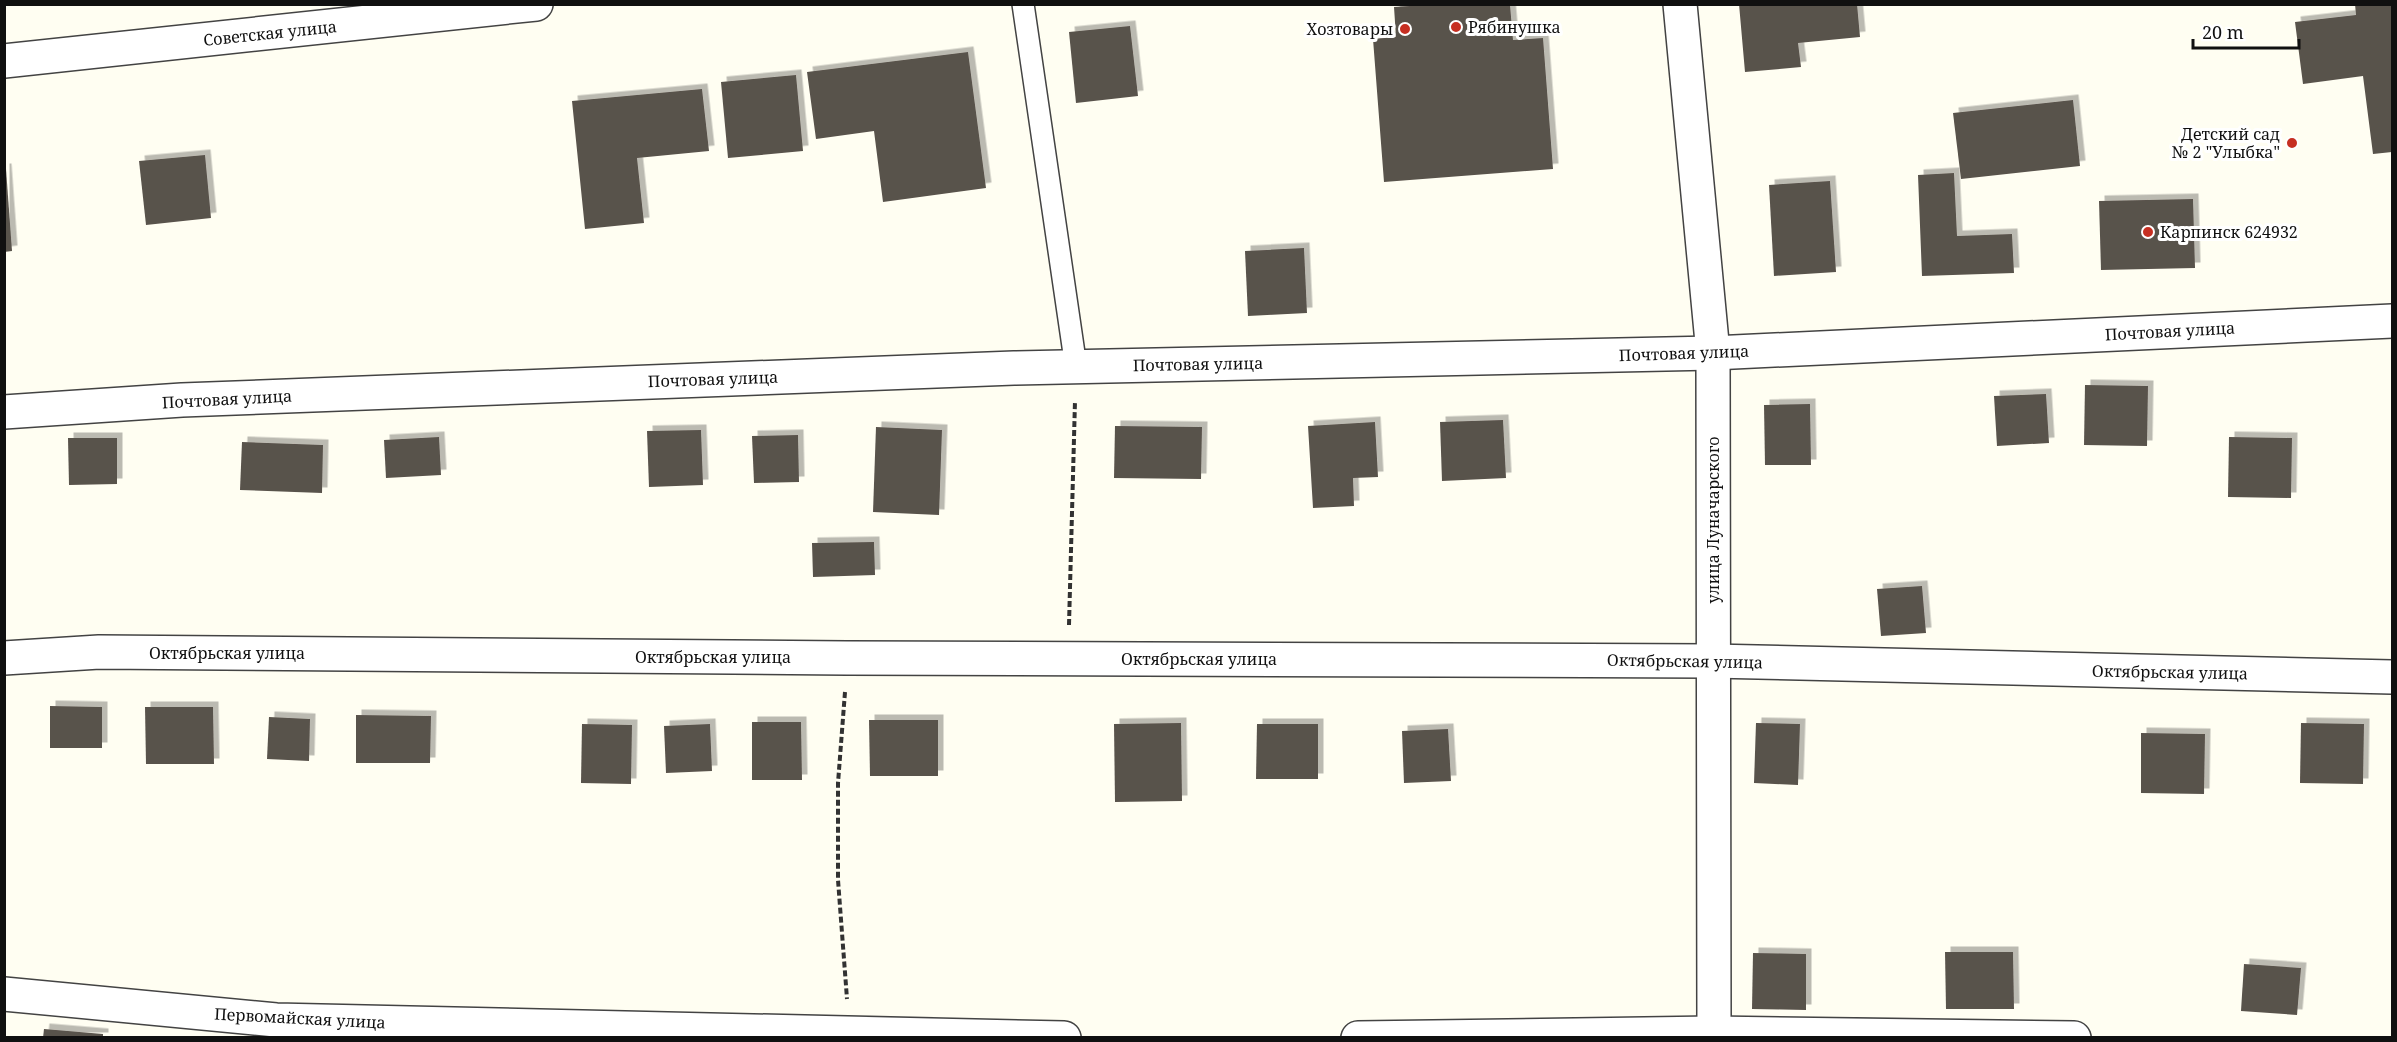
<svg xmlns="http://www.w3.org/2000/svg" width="2397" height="1042" font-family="'Noto Serif',serif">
<defs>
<filter id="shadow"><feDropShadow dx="5.5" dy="-5.5" stdDeviation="0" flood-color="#0004"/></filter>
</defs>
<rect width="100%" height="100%" fill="#fffef2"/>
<g fill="#59524b" filter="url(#shadow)">
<polygon points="1739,4 1857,4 1860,37 1798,43 1801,67 1745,72"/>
<polygon points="2355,4 2392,4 2392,152 2373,154 2363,76 2303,84 2295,22 2356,15"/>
<polygon points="1425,5 1510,5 1513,40 1543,38 1553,169 1384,182 1373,39 1396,37 1394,7"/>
<polygon points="1130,26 1138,96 1076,103 1069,32"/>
<polygon points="968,52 986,188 883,202 874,131 816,139 807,72"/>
<polygon points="796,75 803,151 728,158 721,82"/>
<polygon points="702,89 709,151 637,158 644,223 585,229 572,101"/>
<polygon points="2073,100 2080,166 1961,179 1953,113"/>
<polygon points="205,155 211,218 146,225 139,161"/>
<polygon points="4,169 6,169 12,251 4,252"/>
<polygon points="1954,173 1957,236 2012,234 2014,273 1922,276 1918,175"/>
<polygon points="1830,181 1836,272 1774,276 1769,185"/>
<polygon points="2193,199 2195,268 2101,270 2099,201"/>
<polygon points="1304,248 1307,313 1248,316 1245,251"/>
<polygon points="2085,385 2148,386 2147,446 2084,445"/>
<polygon points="2046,394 2049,443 1997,446 1994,396"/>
<polygon points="1810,404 1811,465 1765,465 1764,405"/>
<polygon points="1503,420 1506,478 1442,481 1440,422"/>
<polygon points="1375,422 1378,477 1353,478 1354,506 1313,508 1308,426"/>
<polygon points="1115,426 1202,427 1201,479 1114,478"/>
<polygon points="876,427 942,430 939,515 873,512"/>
<polygon points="701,430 703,485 649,487 647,431"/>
<polygon points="798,435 799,482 754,483 752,436"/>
<polygon points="439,437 441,475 386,478 384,440"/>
<polygon points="2229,437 2292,438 2291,498 2228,497"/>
<polygon points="68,438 117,438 117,484 69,485"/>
<polygon points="242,442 323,445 322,493 240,490"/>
<polygon points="874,542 875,575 813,577 812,543"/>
<polygon points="1922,586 1926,633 1881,636 1877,589"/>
<polygon points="50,706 102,707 102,748 50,748"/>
<polygon points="145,707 213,707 214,764 146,764"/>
<polygon points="356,715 431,716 430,763 356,763"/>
<polygon points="269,717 310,719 309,761 267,759"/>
<polygon points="869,720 938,720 938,776 870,776"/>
<polygon points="752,722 801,722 802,780 752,780"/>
<polygon points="1181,723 1182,801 1115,802 1114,724"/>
<polygon points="1756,723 1800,724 1798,785 1754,783"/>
<polygon points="2301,723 2364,724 2363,784 2300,783"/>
<polygon points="582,724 632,725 631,784 581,783"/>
<polygon points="710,724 712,771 666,773 664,726"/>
<polygon points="1257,724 1318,724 1318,779 1256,779"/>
<polygon points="1448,729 1451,781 1404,783 1402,731"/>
<polygon points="2141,733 2205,734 2204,794 2141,793"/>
<polygon points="1945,952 2013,952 2014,1009 1946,1009"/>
<polygon points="1753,953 1806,954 1806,1010 1752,1009"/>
<polygon points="2244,964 2301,968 2297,1015 2241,1011"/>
<polygon points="44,1029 103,1034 103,1038 43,1038"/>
</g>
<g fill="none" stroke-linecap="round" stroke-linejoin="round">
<g stroke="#434343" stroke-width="24">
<polyline id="service" points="1023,4 1076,367"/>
</g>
<g stroke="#434343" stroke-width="36">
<g id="minor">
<polyline points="4,412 182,400 1014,368 1713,353 2392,321"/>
<polyline points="4,658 99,652 847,658 1712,661 2392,677"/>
<polyline points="4,994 276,1020 1064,1038"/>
<polyline points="1358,1038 1713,1033 2074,1038"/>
</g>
</g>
<g stroke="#434343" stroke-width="36">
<g id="tertiary">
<polyline points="1680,4 1713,353 1714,1038"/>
<polyline points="4,61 536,4"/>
</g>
</g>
<g stroke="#323232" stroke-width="4" stroke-dasharray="6 3" stroke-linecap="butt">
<polyline points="1069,625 1075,401"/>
<polyline points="845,692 838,783 838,880 847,999"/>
</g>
<use href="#service" stroke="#fff" stroke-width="21"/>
<use href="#minor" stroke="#fff" stroke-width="33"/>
<use href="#tertiary" stroke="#fff" stroke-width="33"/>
</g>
<g fill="#c62f22" stroke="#fff" stroke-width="2">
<circle cx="1456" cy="27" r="6"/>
<circle cx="1405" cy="29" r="6"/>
<circle cx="2292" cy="143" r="6"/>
<circle cx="2148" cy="232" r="6"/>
</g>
<g text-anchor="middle" stroke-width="6" stroke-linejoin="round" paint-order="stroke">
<g font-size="16" fill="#101010" stroke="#fff" text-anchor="start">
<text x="1468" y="33">Рябинушка</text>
<text x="1393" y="35" text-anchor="end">Хозтовары</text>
<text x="2280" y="140" text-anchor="end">Детский сад<tspan x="2280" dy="18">№ 2 "Улыбка"</tspan></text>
<text x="2160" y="238">Карпинск 624932</text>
</g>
<g font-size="16" fill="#101010" stroke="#fff">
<text transform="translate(270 33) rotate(-6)" y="6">Советская улица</text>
<text transform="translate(2170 331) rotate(-3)" y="6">Почтовая улица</text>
<text transform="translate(1684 353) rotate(-2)" y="6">Почтовая улица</text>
<text transform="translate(1198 364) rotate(-1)" y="6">Почтовая улица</text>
<text transform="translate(713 379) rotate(-2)" y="6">Почтовая улица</text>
<text transform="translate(227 399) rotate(-3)" y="6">Почтовая улица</text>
<text transform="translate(1713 520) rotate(-90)" y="6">улица Луначарского</text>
<text x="227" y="659">Октябрьская улица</text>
<text x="713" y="663">Октябрьская улица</text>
<text x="1199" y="665">Октябрьская улица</text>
<text transform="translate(1685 661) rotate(1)" y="6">Октябрьская улица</text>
<text transform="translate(2170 672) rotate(1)" y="6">Октябрьская улица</text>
<text transform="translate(300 1018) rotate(3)" y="6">Первомайская улица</text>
</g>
</g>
<rect width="2397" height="1042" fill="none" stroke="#101010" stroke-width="12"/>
<path d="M2193 39v9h106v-9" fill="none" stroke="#101010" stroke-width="3"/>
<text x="2202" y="39" font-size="18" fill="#101010" stroke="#ffffff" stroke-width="4.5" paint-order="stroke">20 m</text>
</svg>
